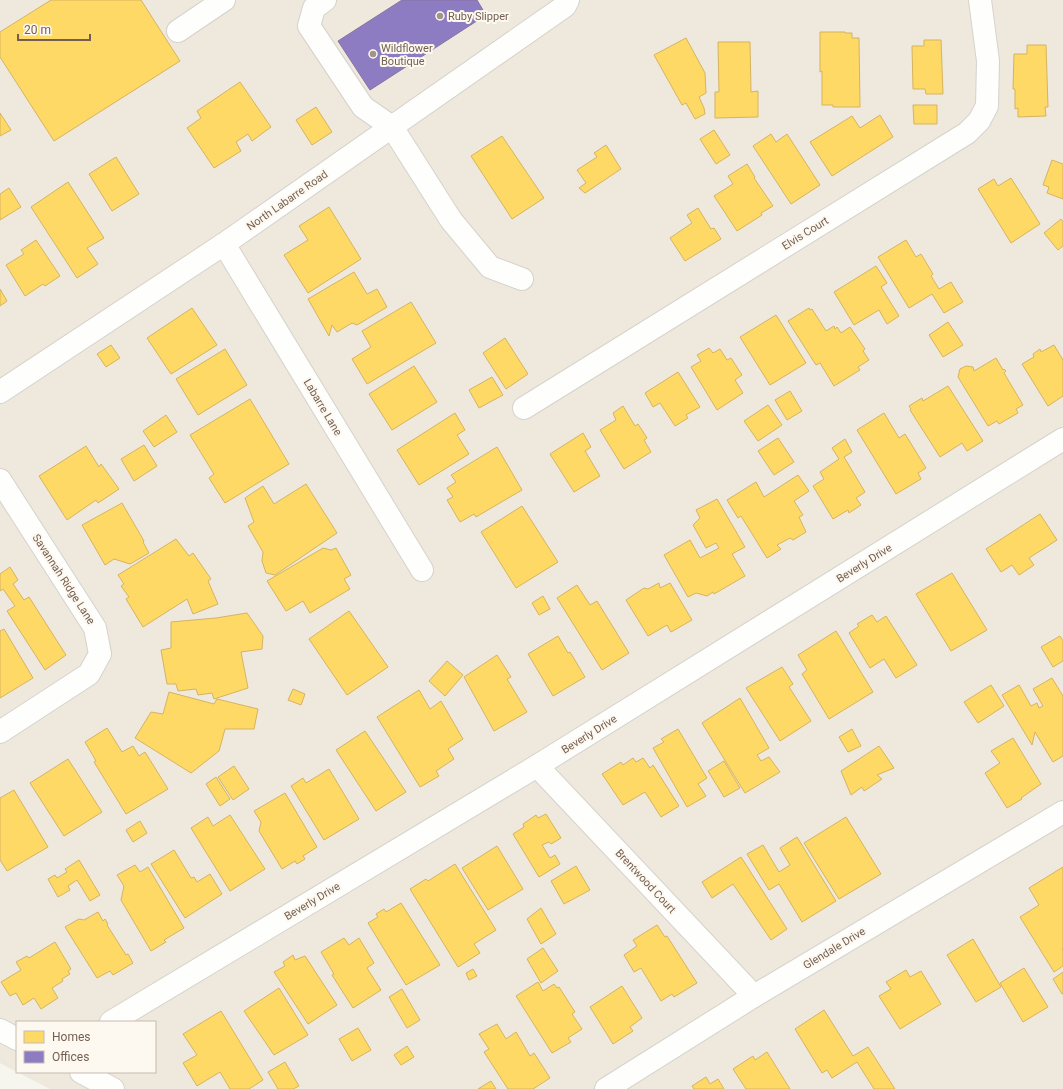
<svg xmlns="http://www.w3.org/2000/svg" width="1063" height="1089" font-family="Roboto,sans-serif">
<rect width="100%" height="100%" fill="#f6f5ee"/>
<polygon fill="#eee8dd" points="0,0 1063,0 1063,1089 50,1089 17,1072 155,1072 155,1022 17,1022 17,1072 0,1063"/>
<g fill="#ffd966" stroke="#d5b460">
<polygon points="51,0 141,0 180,61 54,141 0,57 0,32"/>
<polygon points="820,32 845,32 845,33 852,33 852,38 859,38 860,107 833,107 833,105 822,105 822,71 820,72"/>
<polygon points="686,38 705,73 706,93 699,97 704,108 705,114 695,119 686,103 682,105 654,55"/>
<polygon points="924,40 941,40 943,94 926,94 925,89 913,89 912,46 924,46"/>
<polygon points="718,42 750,42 751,92 758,91 758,117 715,118 715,92 719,92"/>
<polygon points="1027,45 1046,45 1048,107 1045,107 1046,116 1018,117 1018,108 1015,109 1015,89 1013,89 1014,54 1027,54"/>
<polygon points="240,82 271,127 252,141 248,134 236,142 241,151 214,168 187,128 201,118 197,111"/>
<polygon points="913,105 937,105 937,124 914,124"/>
<polygon points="316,107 332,132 312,145 296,120"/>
<polygon points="0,113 11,130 0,136"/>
<polygon points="880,115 893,137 832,176 810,142 852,116 860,128"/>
<polygon points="714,130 730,155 716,164 700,139"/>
<polygon points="771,134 776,142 787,134 820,185 791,204 753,146"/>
<polygon points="502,136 544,198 512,219 471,156"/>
<polygon points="606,145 621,169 585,193 579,188 586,183 577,170 597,157 594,153"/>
<polygon points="116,157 139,194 112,211 89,174"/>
<polygon points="1052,160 1063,164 1063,199 1047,193 1049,187 1043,185"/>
<polygon points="747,164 755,177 754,178 773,206 761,213 762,215 737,231 714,196 733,184 728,176"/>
<polygon points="1011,178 1040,224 1011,243 978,189 994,179 998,186"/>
<polygon points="68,182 104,238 87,248 98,264 77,278 31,207"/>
<polygon points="9,188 21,207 0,220 0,194"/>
<polygon points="329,207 361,259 308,293 284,255 308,240 299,226"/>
<polygon points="698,208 711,229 714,228 721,239 685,261 670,238 692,223 687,215"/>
<polygon points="1061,219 1063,222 1063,246 1058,250 1044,233"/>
<polygon points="36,240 60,276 45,286 43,284 25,296 6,265 24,254 21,250"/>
<polygon points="906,240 916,257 921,254 933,274 931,276 939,289 951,282 963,302 944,313 932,294 909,308 878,257"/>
<polygon points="876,266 887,283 881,287 899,316 887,324 879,310 854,325 834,292"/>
<polygon points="354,272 367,294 377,289 387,307 357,325 352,323 337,332 332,325 329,336 308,299"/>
<polygon points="0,289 7,301 0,306"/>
<polygon points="411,302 436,343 367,384 352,359 371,347 362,331"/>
<polygon points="192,308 217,345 171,374 147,338"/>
<polygon points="809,308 810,310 812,309 826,331 834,326 835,329 837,327 841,333 850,327 865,349 863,351 869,360 858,367 860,370 834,386 820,363 816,365 788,321"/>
<polygon points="776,315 806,363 770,385 740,337"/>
<polygon points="948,322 963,345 943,357 929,335"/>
<polygon points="505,338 528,374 506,389 483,353"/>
<polygon points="111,345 120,358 106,367 97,354"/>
<polygon points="1054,345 1063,360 1063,396 1048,406 1022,364 1034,357 1033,354 1040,349 1041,352"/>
<polygon points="709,348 713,353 720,349 727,360 731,358 742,375 735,380 743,393 717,410 691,367 701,361 697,355"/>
<polygon points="225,349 247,385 198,415 176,379"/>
<polygon points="996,358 1003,370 1004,369 1006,371 1004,373 1023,405 1016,409 1018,413 999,424 997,421 988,426 958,377 960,369 966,366 973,367 974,371"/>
<polygon points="414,366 437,402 392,430 369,394"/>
<polygon points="678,372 700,407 686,415 688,418 675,426 660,403 653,407 645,393"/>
<polygon points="492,377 503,395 479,408 469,390"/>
<polygon points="948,386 983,441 967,451 962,443 940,457 910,410 911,409 909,406 922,398 923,401"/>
<polygon points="790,391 802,411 787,420 775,400"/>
<polygon points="250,399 289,464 225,503 209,478 214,474 190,435"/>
<polygon points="768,405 782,425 758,441 744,421"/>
<polygon points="623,406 635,426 638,424 647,438 644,440 651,452 624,469 600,430 616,420 613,413"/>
<polygon points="455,413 465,430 457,435 469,454 419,485 397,450"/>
<polygon points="884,413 899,438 905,434 926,468 918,473 921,479 896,494 857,430"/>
<polygon points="166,415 177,432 154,447 143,431"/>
<polygon points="583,433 591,447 585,451 600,476 574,492 550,454"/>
<polygon points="778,438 794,462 774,475 758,451"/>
<polygon points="845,439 852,452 844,457 865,492 856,498 861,505 849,513 848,510 833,519 813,486 824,479 820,472 839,459 832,448"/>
<polygon points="144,445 157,466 134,481 121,459"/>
<polygon points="86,446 99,467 101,464 119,489 98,503 96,500 67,520 39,476"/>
<polygon points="497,447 522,490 476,517 474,514 460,522 447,500 453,497 447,488 456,482 451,475"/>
<polygon points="798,475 809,491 794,501 803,515 799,517 806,532 793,540 790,538 777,545 781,549 767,558 741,516 738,518 727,500 756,482 764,497"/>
<polygon points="306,484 337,533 275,575 266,573 262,561 263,552 248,526 254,522 245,498 263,486 274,504"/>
<polygon points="717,499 745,547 732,554 745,576 714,594 713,592 707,596 696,593 688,597 664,555 690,540 700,558 719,548 716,543 706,548 693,525 700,518 696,510"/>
<polygon points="122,503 144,541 143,542 149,553 130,564 114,559 105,565 82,525"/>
<polygon points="522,506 558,562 516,588 481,532"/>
<polygon points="1040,514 1057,540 1029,558 1034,565 1019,575 1012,565 1001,572 986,549"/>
<polygon points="176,539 189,556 193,553 211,579 208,581 218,604 193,614 187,599 143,627 126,599 129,597 121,586 124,584 118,575"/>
<polygon points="323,548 331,550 336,548 351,575 344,579 350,589 310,613 303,601 286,611 267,581"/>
<polygon points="10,567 18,580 13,584 24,600 29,597 66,655 45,670 7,611 15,606 3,589 0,591 0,574"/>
<polygon points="952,573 987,630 951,651 916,594"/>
<polygon points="659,583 660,588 670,583 692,620 671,632 667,625 648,636 626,600 644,588 648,589"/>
<polygon points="577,585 590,605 597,601 629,653 602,670 557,598"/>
<polygon points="543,596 550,609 539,615 532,603"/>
<polygon points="349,611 388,667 347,695 309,639"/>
<polygon points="247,613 263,636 262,649 241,652 248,688 214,699 212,693 198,695 196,689 178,691 176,684 167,684 161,650 171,648 171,622 216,618"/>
<polygon points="872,615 877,622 886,616 917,665 896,678 884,659 870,668 849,633 859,626 857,624"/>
<polygon points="4,629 33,678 0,698 0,631"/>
<polygon points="836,631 873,692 829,719 802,674 807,670 798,655"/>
<polygon points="558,636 568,653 570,652 585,677 553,696 528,654"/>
<polygon points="1060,636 1063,641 1063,661 1053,667 1041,647"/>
<polygon points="497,655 511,677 507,679 527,712 494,731 464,677"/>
<polygon points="447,661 463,675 445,696 429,681"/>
<polygon points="782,667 793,684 789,687 811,721 780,741 746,688"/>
<polygon points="1052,678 1063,696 1063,756 1053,762 1035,732 1032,745 1002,695 1019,685 1031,706 1037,703 1039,708 1043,706 1033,689"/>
<polygon points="991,685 1004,706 978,723 964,702"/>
<polygon points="293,689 305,694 301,705 288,700"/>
<polygon points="419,690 430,709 441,701 463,739 448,749 454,759 436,771 439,776 420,787 377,717"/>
<polygon points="169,692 214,704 217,699 258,709 254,729 225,729 219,751 191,773 135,738 151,712 163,714"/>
<polygon points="740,698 769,748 757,755 761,761 769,757 780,772 745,793 702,723"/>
<polygon points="107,728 122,752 133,746 139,756 145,752 168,789 126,814 94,762 96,761 85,742"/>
<polygon points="678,729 707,778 698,784 706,796 687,807 653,748 664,742 661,739"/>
<polygon points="852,729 861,746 848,752 839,737"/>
<polygon points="365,731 406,792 376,811 336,750"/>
<polygon points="1013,738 1041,784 1021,798 1022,799 1007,808 985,773 1000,763 991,751"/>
<polygon points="879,746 894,768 877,775 882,779 864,791 862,787 851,795 841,771"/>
<polygon points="633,758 636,762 643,758 650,768 653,765 679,806 661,817 645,792 623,805 602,774 621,762 623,765"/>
<polygon points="68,759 102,812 64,836 30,783"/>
<polygon points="724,761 740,788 724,797 708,771"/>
<polygon points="234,766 249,789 233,800 218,777"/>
<polygon points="329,769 359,819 324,840 291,786 303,778 306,783"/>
<polygon points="216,777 230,799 220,806 206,784"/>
<polygon points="14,790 48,847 7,871 0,860 0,798"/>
<polygon points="285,793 317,847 303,856 305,859 297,864 295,861 282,869 259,831 261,822 254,811"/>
<polygon points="546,814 561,838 551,844 549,842 542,845 550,858 555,855 560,864 539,877 513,834 524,827 523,824 536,815 538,818"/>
<polygon points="230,815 265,869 230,891 191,828 208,817 213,826"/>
<polygon points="846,817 881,874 839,899 804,843"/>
<polygon points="140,821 147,833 133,842 126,830"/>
<polygon points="797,837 836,901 802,922 779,884 769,890 747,854 763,845 779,872 790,865 780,848"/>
<polygon points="497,846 523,889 488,910 462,868"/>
<polygon points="174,850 191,878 194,877 197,882 210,874 222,894 185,918 151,864"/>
<polygon points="741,857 787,929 771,940 733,884 712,898 702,882"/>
<polygon points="79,860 100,895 90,901 77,880 68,886 70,890 58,897 48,879 55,875 57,878 67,872 65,869"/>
<polygon points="455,864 496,930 474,944 480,953 458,967 410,889 426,879 428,881"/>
<polygon points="135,865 140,872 148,867 184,928 164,940 166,942 151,951 121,900 124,886 117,875"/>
<polygon points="576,866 590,890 564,904 551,881"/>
<polygon points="1063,867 1063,948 1062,949 1063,951 1063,966 1054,972 1020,917 1039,905 1029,888"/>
<polygon points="401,903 440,965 406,985 368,923 378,917 376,914 384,909 386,912"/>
<polygon points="541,908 556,934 541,944 527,919"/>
<polygon points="98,912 103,921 105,919 108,924 107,925 126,955 128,954 133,963 113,975 110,971 97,978 65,927 79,919 84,920"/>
<polygon points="657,925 665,937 667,936 697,983 674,997 672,994 661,1001 641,968 634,972 624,955 637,946 633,940"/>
<polygon points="344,938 349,945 359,938 374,963 367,968 381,990 353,1008 332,975 334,974 321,952"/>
<polygon points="973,939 1001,987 976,1002 947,955"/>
<polygon points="55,942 71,969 68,971 70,974 62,979 63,981 52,988 58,998 41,1009 34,998 23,1005 16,993 10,996 1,982 21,970 16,962 27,956 29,958"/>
<polygon points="543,948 558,971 541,983 527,959"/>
<polygon points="293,955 295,960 305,956 337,1005 308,1024 274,972 285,966 283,962"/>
<polygon points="1024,968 1048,1007 1023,1022 1000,983"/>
<polygon points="473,969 477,976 469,980 466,973"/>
<polygon points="906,970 910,977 921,971 941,1004 900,1029 879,996 891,989 886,982"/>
<polygon points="1063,972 1063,994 1062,994 1053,979"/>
<polygon points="538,982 543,991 554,984 557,988 559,987 575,1012 572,1014 582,1029 568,1038 571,1042 552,1053 516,996"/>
<polygon points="622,986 642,1018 630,1027 633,1031 613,1044 590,1007"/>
<polygon points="279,988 308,1035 274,1055 244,1011"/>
<polygon points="402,989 420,1020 407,1028 389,997"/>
<polygon points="824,1010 853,1056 868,1047 895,1089 874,1089 857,1062 832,1078 827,1070 822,1073 795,1029"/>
<polygon points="221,1011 263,1080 249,1089 230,1089 220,1072 197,1086 183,1063 197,1055 183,1034"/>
<polygon points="497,1024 506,1039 516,1032 530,1056 534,1053 550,1078 533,1089 508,1089 484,1052 489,1049 479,1034"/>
<polygon points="358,1028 371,1050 352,1061 339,1039"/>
<polygon points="407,1046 414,1057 401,1065 394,1055"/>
<polygon points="767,1052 790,1089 746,1089 733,1069 753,1056 755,1060"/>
<polygon points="285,1062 299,1086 293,1089 278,1089 268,1072"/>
<polygon points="706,1077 710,1084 718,1079 724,1089 694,1089 692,1086"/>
<polygon points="491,1081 496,1089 478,1089"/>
</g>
<polygon fill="#8e7cc3" stroke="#8673a1" points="402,0 477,0 486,15 370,90 338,41"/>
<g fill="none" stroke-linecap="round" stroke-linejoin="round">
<g stroke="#d6d2cc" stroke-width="24">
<g id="minor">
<polyline points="325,0 314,8 309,26 363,107 392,127 451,220 490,267 522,279"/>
<polyline points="178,31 224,0"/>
<polyline points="224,244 422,570"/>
<polyline points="0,392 224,244 565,6 568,0"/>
<polyline points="524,408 967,133 979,121 987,106 988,61 980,0"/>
<polyline points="0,480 95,628 100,654 89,674 0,732"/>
<polyline points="537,766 754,996"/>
<polyline points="111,1022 537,766 1063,439"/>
<polyline points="0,1030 17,1039"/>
<polyline points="81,1072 113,1089"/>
<polyline points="606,1089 754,996 1063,812"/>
</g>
</g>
<use href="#minor" stroke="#fefefc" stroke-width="22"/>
</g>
<g fill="#a19488" stroke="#fdf9f1" stroke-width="1.5">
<circle cx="440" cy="16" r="4"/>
<circle cx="373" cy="54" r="4"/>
</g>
<g text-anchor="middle" stroke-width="4" stroke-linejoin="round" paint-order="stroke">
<g font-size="11" fill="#735f51" stroke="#fdf9f1" text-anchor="start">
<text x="448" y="20">Ruby Slipper</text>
<text x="381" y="52">Wildflower<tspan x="381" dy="13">Boutique</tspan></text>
</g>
<g font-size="11" fill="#735f51" stroke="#fdf9f1">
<text transform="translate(287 200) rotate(-35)" y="4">North Labarre Road</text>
<text transform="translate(805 233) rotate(-32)" y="4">Elvis Court</text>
<text transform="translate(323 407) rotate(59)" y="4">Labarre Lane</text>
<text transform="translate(864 563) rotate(-32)" y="4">Beverly Drive</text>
<text transform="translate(64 579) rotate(57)" y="4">Savannah Ridge Lane</text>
<text transform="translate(589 734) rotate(-32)" y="4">Beverly Drive</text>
<text transform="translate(646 881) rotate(47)" y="4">Brentwood Court</text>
<text transform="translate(312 901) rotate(-31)" y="4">Beverly Drive</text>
<text transform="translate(834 948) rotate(-31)" y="4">Glendale Drive</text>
</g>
</g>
<rect x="16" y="1021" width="140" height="52" fill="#fdf9f1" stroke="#c6bbb1"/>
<rect x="24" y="1031" width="20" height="12" fill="#ffd966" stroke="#c6bbb1"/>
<text x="52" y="1041" font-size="12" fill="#735f51">Homes</text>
<rect x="24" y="1051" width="20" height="12" fill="#8e7cc3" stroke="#c6bbb1"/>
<text x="52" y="1061" font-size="12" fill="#735f51">Offices</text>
<path d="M18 34v6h72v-6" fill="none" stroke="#735f51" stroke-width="2"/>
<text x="24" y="34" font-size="12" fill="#735f51" stroke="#fdf9f1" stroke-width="3" paint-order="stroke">20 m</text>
</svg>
